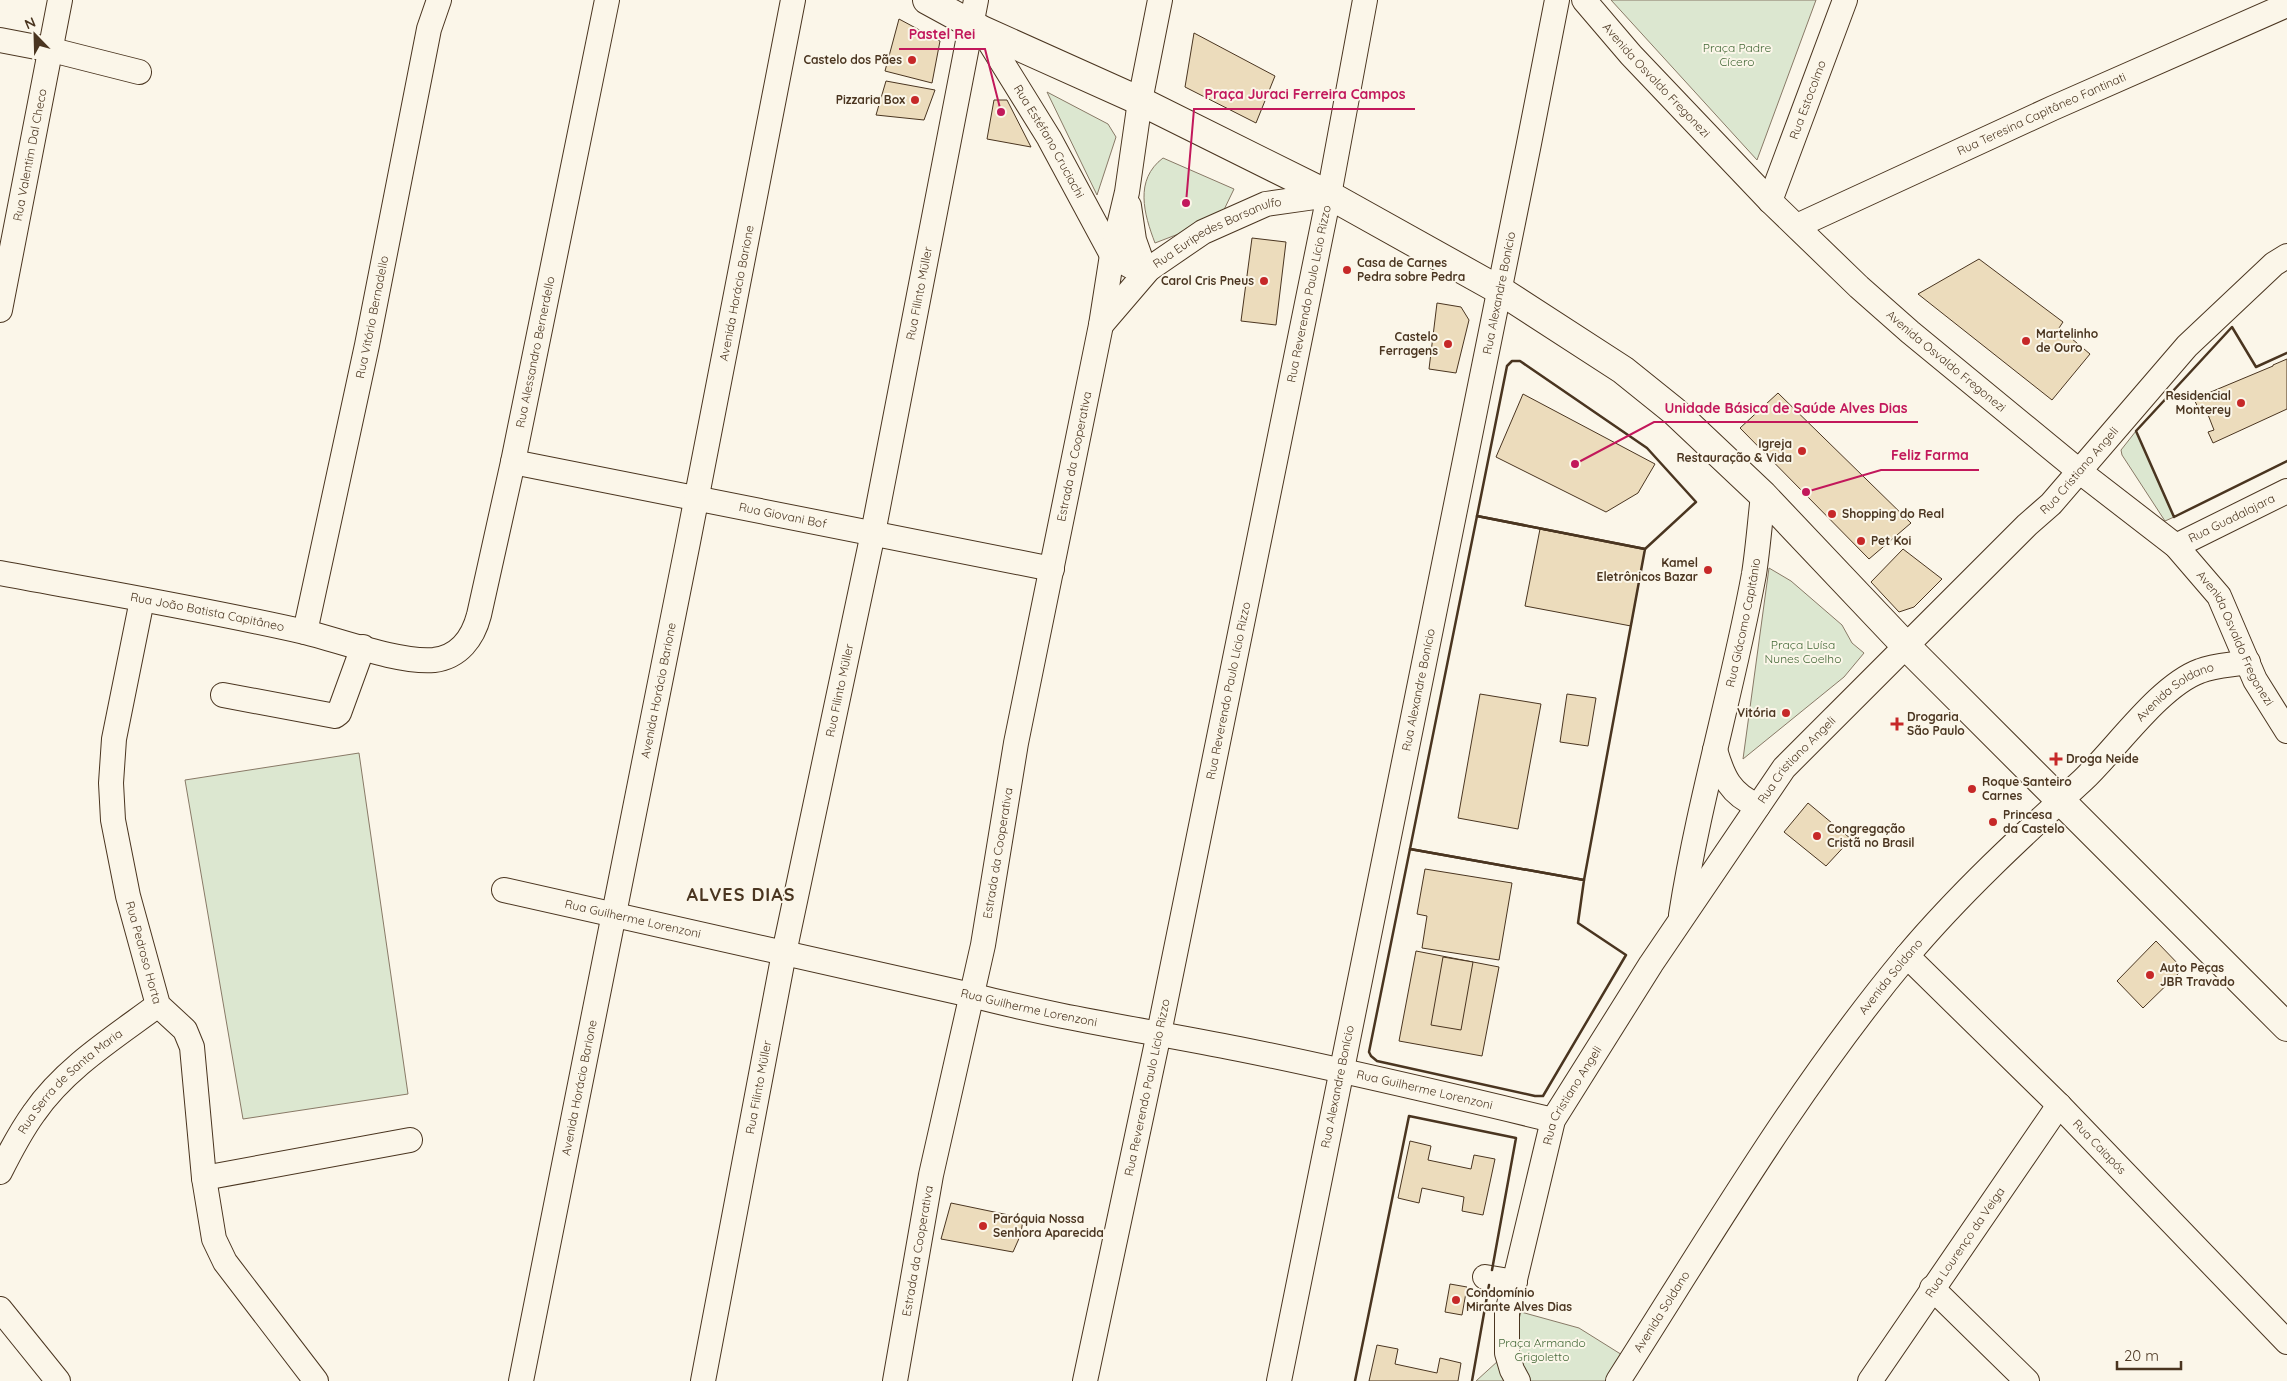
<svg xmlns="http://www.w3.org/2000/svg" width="2287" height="1381" font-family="Quicksand,sans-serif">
<rect width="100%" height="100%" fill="#fbf6e9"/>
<g fill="#dce7d0" stroke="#887966">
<polygon points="1611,0 1816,0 1757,160"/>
<polygon points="1047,92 1108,124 1116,137 1097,195"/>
<path d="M1163 158 1234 189 1220 218 1155 243C1144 214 1134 180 1163 158Z"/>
<polygon points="2136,431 2174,517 2165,521 2122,455 2121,450"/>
<polygon points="1769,568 1791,581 1842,625 1852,643 1864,653 1844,677 1743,759"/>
<polygon points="359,753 408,1094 243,1119 185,780"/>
<polygon points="1521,1312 1579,1328 1635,1363 1623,1381 1476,1381 1510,1350"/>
</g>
<g fill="#ecdcbc" stroke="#4a3520">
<polygon points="899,19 940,41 932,83 885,71"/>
<polygon points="1194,33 1275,76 1256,123 1185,87"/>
<polygon points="886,81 935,90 924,120 876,115"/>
<polygon points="994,100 1007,100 1031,147 987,139"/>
<polygon points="1252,238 1286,242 1276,325 1241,321"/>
<polygon points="1979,259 2063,322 2059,328 2090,354 2052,400 1918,294"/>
<polygon points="1437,303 1461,307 1469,320 1456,373 1429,369"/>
<polygon points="2287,359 2287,409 2213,443 2208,432 2214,430 2205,407 2199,410 2194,399 2273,366 2273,365"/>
<polygon points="1778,393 1911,523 1869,559 1740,428"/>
<polygon points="1523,394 1655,464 1638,493 1606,512 1496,457"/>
<polygon points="1540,529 1645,549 1631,626 1525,606"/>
<polygon points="1903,549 1942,579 1914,607 1899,612 1871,582"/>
<polygon points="1480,694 1541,704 1518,829 1458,818"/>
<polygon points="1567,694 1596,698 1588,746 1560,742"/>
<polygon points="1808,803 1851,839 1826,866 1784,832"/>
<polygon points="1425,869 1512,883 1499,960 1422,948 1427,916 1417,914"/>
<polygon points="2156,941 2183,969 2143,1008 2117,981"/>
<polygon points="1416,951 1499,967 1482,1056 1399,1041"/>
<polygon points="1443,957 1473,962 1461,1030 1431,1025"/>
<polygon points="1410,1141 1431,1146 1428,1160 1471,1169 1474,1155 1495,1159 1483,1215 1462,1211 1464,1197 1422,1188 1419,1203 1398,1198"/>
<polygon points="951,1203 1023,1218 1021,1234 1013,1252 941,1239"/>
<polygon points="1450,1284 1467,1287 1462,1315 1445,1312"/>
<polygon points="1377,1345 1398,1349 1395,1364 1437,1373 1440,1358 1461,1363 1458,1381 1369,1381"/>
</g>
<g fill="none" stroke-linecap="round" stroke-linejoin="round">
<g stroke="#4a3520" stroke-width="26">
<g id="minor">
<path id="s1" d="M1584 0 1631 55 1770 201 1859 287 1910 332 2079 471 2176 546 2219 596 2255 680 2287 731"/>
<path id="s2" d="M982 30 1049 138 1112 255 1130 266 1149 269"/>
<polyline points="0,40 52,50 139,72"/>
<path id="s3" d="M1770 201 1845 0"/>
<polyline points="1129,206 1134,240 1144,268"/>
<path id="s4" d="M1797 226 2053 108 2287 5"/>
<path id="s5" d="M0 310 60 0"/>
<path id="s6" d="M1101 325 1149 269 1203 232 1266 204 1329 195"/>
<path id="s7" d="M513 462 1052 569"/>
<path id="s8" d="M2176 546 2287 491"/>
<path id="s9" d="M0 573C102 592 204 609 305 632 341 641 399 663 434 660 459 657 473 638 479 615L513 462 607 0"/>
<path id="s10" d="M142 600 114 739 111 783 113 820 128 896 158 1005 185 1030 192 1047 204 1178 214 1239 225 1262 316 1381"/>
<path id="s11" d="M305 632 367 345 429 29 439 0"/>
<polyline points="223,695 335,716 339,713 363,647"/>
<path d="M1715 750C1723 777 1730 794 1758 806"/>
<path id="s12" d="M504 890 971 995C1059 1018 1149 1031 1239 1049 1344 1070 1449 1095 1553 1120"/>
<path id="s13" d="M1681 915C1699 800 1733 688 1754 574 1758 548 1760 521 1763 495"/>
<path id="s14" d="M1907 956 2059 1105 2287 1342"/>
<path id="s15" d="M0 1172C10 1152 21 1131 34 1113 65 1068 115 1037 158 1005"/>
<polyline points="204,1178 410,1140"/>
<polyline points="1485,1277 1515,1282"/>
<polyline points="1932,1288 2027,1381"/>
<polyline points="0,1309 58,1381"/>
<path id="s16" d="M521 1381C612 921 706 461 793 0"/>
<path id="s17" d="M703 1381 784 953 873 533 976 0"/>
<path id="s18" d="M895 1381 931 1175 983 945 1016 743 1101 325 1112 255 1127 192 1140 101 1160 0"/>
<path id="s19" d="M1085 1381 1159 1033 1329 195 1365 0"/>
<path id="s20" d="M1279 1381C1369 920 1468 461 1557 0"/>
<path id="s21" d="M1518 1381 1512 1370 1507 1353V1313L1553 1120 1651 964 1784 768 2027 525 2051 504 2187 346 2274 264 2287 256"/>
<path id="s22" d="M1618 1381C1710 1237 1797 1088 1907 956 1960 893 2022 836 2083 780 2116 749 2159 686 2200 671 2215 665 2233 665 2248 662"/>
<path id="s23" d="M1870 1381 2059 1105"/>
</g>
</g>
<g stroke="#4a3520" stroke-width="30">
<polyline id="major" points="927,0 982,30 1140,101 1329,195 1501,291 1623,370 1674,411 1763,495 1906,646 2287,1027"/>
</g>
<use href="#minor" stroke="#fbf6e9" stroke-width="24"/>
<use href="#major" stroke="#fbf6e9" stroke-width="28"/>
<polyline stroke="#4a3520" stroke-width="1" stroke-dasharray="6 2.5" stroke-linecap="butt" points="1477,516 1507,366 1512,361 1520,361 1647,448 1696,502"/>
<g stroke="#4a3520" stroke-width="2.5">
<polyline points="2287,353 2256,367 2232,327 2136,431 2174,517 2287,461"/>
<polygon points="1512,361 1520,361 1647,448 1696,502 1645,549 1477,516 1507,366"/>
<polygon points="1477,516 1645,549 1584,880 1410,849"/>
<polygon points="1410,849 1584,880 1578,923 1626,955 1543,1096 1535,1096 1377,1061 1371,1056 1369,1052"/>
<polyline points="1355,1381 1409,1116 1516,1138 1492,1270"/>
<polyline points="1472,1381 1489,1285"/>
</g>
</g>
<g fill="#c62828" stroke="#fbf6e9" stroke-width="2">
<circle cx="912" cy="60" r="5"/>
<circle cx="915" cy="100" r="5"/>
<circle cx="1347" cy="270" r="5"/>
<circle cx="1264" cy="281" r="5"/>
<circle cx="2026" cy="341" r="5"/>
<circle cx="1448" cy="344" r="5"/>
<circle cx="2241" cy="403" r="5"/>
<circle cx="1802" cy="451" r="5"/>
<circle cx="1832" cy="514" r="5"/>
<circle cx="1861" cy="541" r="5"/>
<circle cx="1708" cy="570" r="5"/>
<circle cx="1786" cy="713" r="5"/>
<path d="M1894.5 716.5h5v5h5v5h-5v5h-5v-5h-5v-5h5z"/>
<path d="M2053.5 751.5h5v5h5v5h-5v5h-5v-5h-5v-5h5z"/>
<circle cx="1972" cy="789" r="5"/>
<circle cx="1993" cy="822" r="5"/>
<circle cx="1817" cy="836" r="5"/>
<circle cx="2150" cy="975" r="5"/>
<circle cx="983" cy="1226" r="5"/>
<circle cx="1456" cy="1300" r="5"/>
</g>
<g text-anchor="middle" stroke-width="4" stroke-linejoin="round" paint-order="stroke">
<g font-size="12" fill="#436837" stroke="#fbf6e9">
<text x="1737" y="52">Praça Padre<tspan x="1737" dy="14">Cícero</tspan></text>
<text x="1803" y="649">Praça Luísa<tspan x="1803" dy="14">Nunes Coelho</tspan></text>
<text x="1542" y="1347">Praça Armando<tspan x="1542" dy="14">Grigoletto</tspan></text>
</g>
<g font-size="12" font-weight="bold" fill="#4a3520" stroke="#fbf6e9" text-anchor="start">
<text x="902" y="64" text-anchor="end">Castelo dos Pães</text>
<text x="905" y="104" text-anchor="end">Pizzaria Box</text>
<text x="1357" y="267">Casa de Carnes<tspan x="1357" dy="14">Pedra sobre Pedra</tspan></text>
<text x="1254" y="285" text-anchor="end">Carol Cris Pneus</text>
<text x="2036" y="338">Martelinho<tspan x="2036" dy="14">de Ouro</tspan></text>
<text x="1438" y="341" text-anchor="end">Castelo<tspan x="1438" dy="14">Ferragens</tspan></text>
<text x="2231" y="400" text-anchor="end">Residencial<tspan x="2231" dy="14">Monterey</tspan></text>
<text x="1792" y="448" text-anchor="end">Igreja<tspan x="1792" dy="14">Restauração &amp; Vida</tspan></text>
<text x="1842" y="518">Shopping do Real</text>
<text x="1871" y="545">Pet Koi</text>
<text x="1698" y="567" text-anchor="end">Kamel<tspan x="1698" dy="14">Eletrônicos Bazar</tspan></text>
<text x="1776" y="717" text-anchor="end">Vitória</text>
<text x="1907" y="721">Drogaria<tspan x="1907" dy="14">São Paulo</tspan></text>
<text x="2066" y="763">Droga Neide</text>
<text x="1982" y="786">Roque Santeiro<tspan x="1982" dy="14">Carnes</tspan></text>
<text x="2003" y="819">Princesa<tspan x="2003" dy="14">da Castelo</tspan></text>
<text x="1827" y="833">Congregação<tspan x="1827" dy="14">Cristã no Brasil</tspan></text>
<text x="2160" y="972">Auto Peças<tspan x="2160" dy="14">JBR Travado</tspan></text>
<text x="993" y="1223">Paróquia Nossa<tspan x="993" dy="14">Senhora Aparecida</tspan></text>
<text x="1466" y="1297">Condomínio<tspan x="1466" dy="14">Mirante Alves Dias</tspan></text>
</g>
<g font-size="12" fill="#4a3520" stroke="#fbf6e9">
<text dy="4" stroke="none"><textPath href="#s1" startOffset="108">Avenida Osvaldo Fregonezi</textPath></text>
<text dy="4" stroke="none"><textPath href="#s3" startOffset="108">Rua Estocolmo</textPath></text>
<text dy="4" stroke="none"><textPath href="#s4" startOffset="269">Rua Teresina Capitâneo Fantinati</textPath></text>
<text dy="4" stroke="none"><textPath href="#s2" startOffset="130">Rua Estéfano Cruciachi</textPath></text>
<text dy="4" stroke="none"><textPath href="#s5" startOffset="158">Rua Valentim Dal Checo</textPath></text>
<text dy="4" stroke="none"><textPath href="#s6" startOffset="152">Rua Euripedes Barsanulfo</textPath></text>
<text dy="4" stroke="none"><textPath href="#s17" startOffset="1109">Rua Filinto Müller</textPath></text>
<text dy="4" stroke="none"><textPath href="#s16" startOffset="1109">Avenida Horácio Barione</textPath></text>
<text dy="4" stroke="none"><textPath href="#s19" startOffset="1110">Rua Reverendo Paulo Lício Rizzo</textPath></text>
<text dy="4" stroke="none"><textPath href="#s20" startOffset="1110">Rua Alexandre Bonício</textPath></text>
<text dy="4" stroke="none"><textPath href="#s11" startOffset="322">Rua Vitório Bernadello</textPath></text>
<text dy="4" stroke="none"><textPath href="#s9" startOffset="780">Rua Alessandro Bernerdello</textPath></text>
<text dy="4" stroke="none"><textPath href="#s1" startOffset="512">Avenida Osvaldo Fregonezi</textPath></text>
<text dy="4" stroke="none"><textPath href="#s18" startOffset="942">Estrada da Cooperativa</textPath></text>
<text dy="4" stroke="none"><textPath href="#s21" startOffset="1109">Rua Cristiano Angeli</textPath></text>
<text dy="4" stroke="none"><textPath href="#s7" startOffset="275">Rua Giovani Bof</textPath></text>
<text dy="4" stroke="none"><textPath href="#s8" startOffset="62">Rua Guadalajara</textPath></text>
<text dy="4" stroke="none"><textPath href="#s9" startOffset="211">Rua João Batista Capitâneo</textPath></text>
<text dy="4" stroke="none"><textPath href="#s13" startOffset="299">Rua Giácomo Capitânio</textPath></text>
<text dy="4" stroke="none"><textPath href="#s1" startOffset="918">Avenida Osvaldo Fregonezi</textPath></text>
<text dy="4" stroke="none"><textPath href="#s16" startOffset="704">Avenida Horácio Barione</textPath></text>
<text dy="4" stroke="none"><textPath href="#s17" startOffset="704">Rua Filinto Müller</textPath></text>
<text dy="4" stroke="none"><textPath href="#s19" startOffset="705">Rua Reverendo Paulo Lício Rizzo</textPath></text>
<text dy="4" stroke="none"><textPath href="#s20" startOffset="705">Rua Alexandre Bonício</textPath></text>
<text dy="4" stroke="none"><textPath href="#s22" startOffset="892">Avenida Soldano</textPath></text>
<text dy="4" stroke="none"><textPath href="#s21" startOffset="704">Rua Cristiano Angeli</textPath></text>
<text dy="4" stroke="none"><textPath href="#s18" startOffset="538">Estrada da Cooperativa</textPath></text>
<text dy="4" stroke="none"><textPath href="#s12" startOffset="132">Rua Guilherme Lorenzoni</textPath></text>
<text dy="4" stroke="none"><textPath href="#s10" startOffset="359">Rua Pedroso Horta</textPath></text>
<text dy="4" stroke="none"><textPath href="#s22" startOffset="488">Avenida Soldano</textPath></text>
<text dy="4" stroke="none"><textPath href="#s12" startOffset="538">Rua Guilherme Lorenzoni</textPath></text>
<text dy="4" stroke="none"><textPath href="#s15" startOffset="116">Rua Serra de Santa Maria</textPath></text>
<text dy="4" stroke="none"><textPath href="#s17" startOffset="299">Rua Filinto Müller</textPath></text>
<text dy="4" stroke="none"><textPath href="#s20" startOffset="300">Rua Alexandre Bonício</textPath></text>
<text dy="4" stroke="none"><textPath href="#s16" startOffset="299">Avenida Horácio Barione</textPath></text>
<text dy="4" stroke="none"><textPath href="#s19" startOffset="300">Rua Reverendo Paulo Lício Rizzo</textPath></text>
<text dy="4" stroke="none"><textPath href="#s12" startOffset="942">Rua Guilherme Lorenzoni</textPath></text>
<text dy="4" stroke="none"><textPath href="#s21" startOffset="299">Rua Cristiano Angeli</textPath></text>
<text dy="4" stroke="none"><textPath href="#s14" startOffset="271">Rua Caiapós</textPath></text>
<text dy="4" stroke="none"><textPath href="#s23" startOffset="168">Rua Lourenço da Veiga</textPath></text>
<text dy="4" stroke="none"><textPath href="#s18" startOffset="132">Estrada da Cooperativa</textPath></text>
<text dy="4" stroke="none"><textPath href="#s22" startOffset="82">Avenida Soldano</textPath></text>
</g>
<g font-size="18" font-weight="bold" letter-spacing="1" fill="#4a3520" stroke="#fbf6e9">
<text x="741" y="901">ALVES DIAS</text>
</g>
</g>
<path fill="none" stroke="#c2185b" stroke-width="2" d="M1001 112L985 49H899M1186 203L1194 109H1415M1575 464L1654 422H1918M1806 492L1881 470H1979"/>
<g fill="#c2185b" stroke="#fbf6e9" stroke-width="2">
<circle cx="1001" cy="112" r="5"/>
<circle cx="1186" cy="203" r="5"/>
<circle cx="1575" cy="464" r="5"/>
<circle cx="1806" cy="492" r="5"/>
</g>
<g font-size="14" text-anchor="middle" font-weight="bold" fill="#c2185b" stroke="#fbf6e9" stroke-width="4" stroke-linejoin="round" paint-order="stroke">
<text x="942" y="39">Pastel Rei</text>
<text x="1305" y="99">Praça Juraci Ferreira Campos</text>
<text x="1786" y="413">Unidade Básica de Saúde Alves Dias</text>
<text x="1930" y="460">Feliz Farma</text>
</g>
<g transform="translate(35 35) rotate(337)" stroke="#fbf6e9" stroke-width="4" paint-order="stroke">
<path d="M0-4L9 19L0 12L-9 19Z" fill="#4a3520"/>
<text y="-8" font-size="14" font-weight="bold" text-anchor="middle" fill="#4a3520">N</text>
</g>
<path d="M2117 1361v8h64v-8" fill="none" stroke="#4a3520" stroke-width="2.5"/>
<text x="2124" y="1361" font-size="15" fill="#4a3520" stroke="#fbf6e9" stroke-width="4" paint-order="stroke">20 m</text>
</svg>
